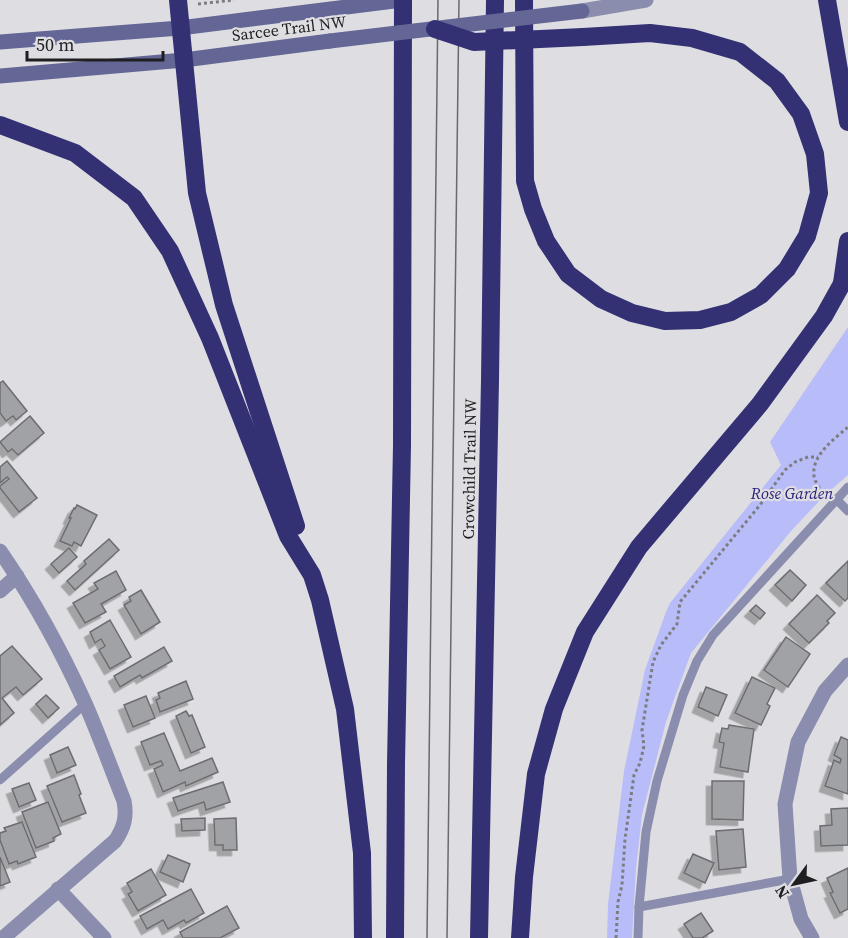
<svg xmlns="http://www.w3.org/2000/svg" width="848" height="938" font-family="'Source Serif 4',serif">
<defs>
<filter id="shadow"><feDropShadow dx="-5.5" dy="5.5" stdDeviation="0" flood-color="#0004"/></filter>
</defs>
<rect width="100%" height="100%" fill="#dedee2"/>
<polygon fill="#b8bcf8" points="848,327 848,475 824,496 791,531 691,653 666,722 642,815 636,868 632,938 607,938 608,904 624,771 645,670 666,612 670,603 781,465 770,442"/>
<g fill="#a1a2a6" stroke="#6d6d71" stroke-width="1.5" filter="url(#shadow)">
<polygon points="3,381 27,411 16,420 13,416 6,421 0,413 0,383"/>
<polygon points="30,416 44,433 18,455 12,449 8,452 0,442"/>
<polygon points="7,461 37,498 19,512 0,488 0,486 9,479 7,477 0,483 0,467"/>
<polygon points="77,505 97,515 81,546 74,542 72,546 60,541 71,518 69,518 74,508 75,509"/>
<polygon points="109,539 119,550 75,590 67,581 86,564 84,561"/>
<polygon points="69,548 77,557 59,573 51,564"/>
<polygon points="848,561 848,598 845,601 826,583"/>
<polygon points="790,570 806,585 792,601 775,585"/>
<polygon points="116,571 126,590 101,604 106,612 85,623 73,603 98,589 94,583"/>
<polygon points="141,590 160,622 141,634 124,605 131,601 129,597"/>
<polygon points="817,595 835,613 827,621 829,623 809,643 789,624"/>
<polygon points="756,605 765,613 760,619 750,611"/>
<polygon points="110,620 131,657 110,669 99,650 105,646 101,639 95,643 90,632"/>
<polygon points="786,637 810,654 788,687 764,670"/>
<polygon points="12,646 42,679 23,695 16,687 2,698 14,713 0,725 0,656"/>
<polygon points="164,647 172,661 142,678 140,675 120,687 114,676"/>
<polygon points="752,677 775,688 767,704 770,706 761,725 735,713"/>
<polygon points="186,681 193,699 160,712 156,700 160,698 158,693"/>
<polygon points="706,687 727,695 718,716 698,707"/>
<polygon points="46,695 59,708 48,718 36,704"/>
<polygon points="146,696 155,718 133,727 124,705"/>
<polygon points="186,711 189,716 192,715 205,747 191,753 176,716"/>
<polygon points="729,725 754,729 748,772 720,767 724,743 719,742 722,728 728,729"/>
<polygon points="164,733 180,771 212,758 218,772 186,786 185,782 163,792 154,769 163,765 161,761 150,765 141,742"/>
<polygon points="841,737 848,740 848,794 825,786 834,760 840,763 841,759 834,755"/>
<polygon points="68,747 76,765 57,773 50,755"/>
<polygon points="74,775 81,794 79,795 86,813 62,822 47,786"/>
<polygon points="712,781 744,781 743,820 712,819"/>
<polygon points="223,782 230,802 206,810 204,802 178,811 173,798"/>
<polygon points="29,783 36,800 19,807 12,789"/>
<polygon points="48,802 61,834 53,838 54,841 36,848 22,812"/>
<polygon points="848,808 848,845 821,846 820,826 832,825 831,809"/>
<polygon points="205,818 205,830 182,831 181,819"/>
<polygon points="236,818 237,850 223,850 223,845 215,845 214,819"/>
<polygon points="22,822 36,857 18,864 17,861 9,864 0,840 0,833 6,831 4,828"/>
<polygon points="743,829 746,867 719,870 716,831"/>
<polygon points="693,854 714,863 705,883 684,873"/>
<polygon points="168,855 190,864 183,882 160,872"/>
<polygon points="0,857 10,882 0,886"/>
<polygon points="848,868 848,909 840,913 830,893 833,892 827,878"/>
<polygon points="151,869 166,895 138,911 128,894 132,892 127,883"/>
<polygon points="191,889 204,913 186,923 184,920 168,929 163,920 147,929 140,916"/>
<polygon points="227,906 239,928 220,938 183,938 180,932"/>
<polygon points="701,913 713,931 702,938 693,938 684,924"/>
</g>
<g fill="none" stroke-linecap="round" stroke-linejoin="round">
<g stroke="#7d7d80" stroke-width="3" stroke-dasharray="3 3" stroke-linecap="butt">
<polyline points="198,4 234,0"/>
<path d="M823 493C820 489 815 482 814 476 811 456 834 439 848 427"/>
<polyline points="616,938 618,902 622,885 625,839 634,775 640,763 644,746 642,730 653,662 661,645 677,624 680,602 760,505 785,470 795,462 808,457 818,457"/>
</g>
<g stroke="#8b8daf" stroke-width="9">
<polyline points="836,499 848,511"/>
<polyline points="0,780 85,704"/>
<polyline points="790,879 639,907 646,832 657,781 683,695 697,661 713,635 848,487"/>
<polyline points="638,938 639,907"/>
</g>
<g stroke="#8b8daf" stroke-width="15">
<path d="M0 551C33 599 61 650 85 703 99 735 111 768 124 801 127 817 124 828 115 841L3 938"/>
<polyline points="0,591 17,576"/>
<polyline points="58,889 104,938"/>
<polyline points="812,938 801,919 790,879 785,804 798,742 825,691 848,665"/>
</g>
<polyline stroke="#8b8daf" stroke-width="15" points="582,11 646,0"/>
<g stroke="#646696" stroke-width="15">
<polyline points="0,42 180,28 402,0"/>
<polyline points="0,76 184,60 330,41"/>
</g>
<g stroke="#333073" stroke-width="18">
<polyline points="178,0 197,193 224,305 296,526"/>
<polyline points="524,0 525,181 533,209 546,241 568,274 601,299 632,313 665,321 700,320 731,312 761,295 787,269 807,236 819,193 815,154 801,114 777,81 740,52 692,38 650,33 583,37"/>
<polyline points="827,0 848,122"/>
<polyline points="0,125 75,153 134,198 170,251 210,338 288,536 312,575 320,600 345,709 362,853 363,938"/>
<polyline points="842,283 848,241"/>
<polyline points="395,938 396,764 402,445 403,0"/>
<polyline points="479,938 490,380 495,0"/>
<polyline points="520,938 524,877 536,774 554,709 585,632 639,547 760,404 824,316 848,273"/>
</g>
<g stroke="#6a6a6d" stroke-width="1.5">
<polyline points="427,938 438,0"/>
<polyline points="447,938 459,0"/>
</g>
<polyline stroke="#646696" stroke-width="15" points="330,41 582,11"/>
<polyline stroke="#333073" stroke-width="18" points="435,29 474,42 583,37"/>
</g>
<g text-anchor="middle" stroke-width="4.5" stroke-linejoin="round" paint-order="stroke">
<g font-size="16" fill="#1f1f21" stroke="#dedee2">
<text transform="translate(289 28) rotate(-7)" y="6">Sarcee Trail NW</text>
<text transform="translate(469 469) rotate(-89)" y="6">Crowchild Trail NW</text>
</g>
<g font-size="16" font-style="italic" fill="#2b1e76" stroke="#dedee2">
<text x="792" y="499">Rose Garden</text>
</g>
</g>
<g transform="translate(794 884) rotate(237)" stroke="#dedee2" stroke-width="4.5" paint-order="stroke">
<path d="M0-4.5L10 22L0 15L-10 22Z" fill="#1f1f21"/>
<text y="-9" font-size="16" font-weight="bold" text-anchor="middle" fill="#1f1f21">N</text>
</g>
<path d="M27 51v9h136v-9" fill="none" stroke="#1f1f21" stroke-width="3"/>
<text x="36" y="51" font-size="18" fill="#1f1f21" stroke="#dedee2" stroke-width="4.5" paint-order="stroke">50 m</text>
</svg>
